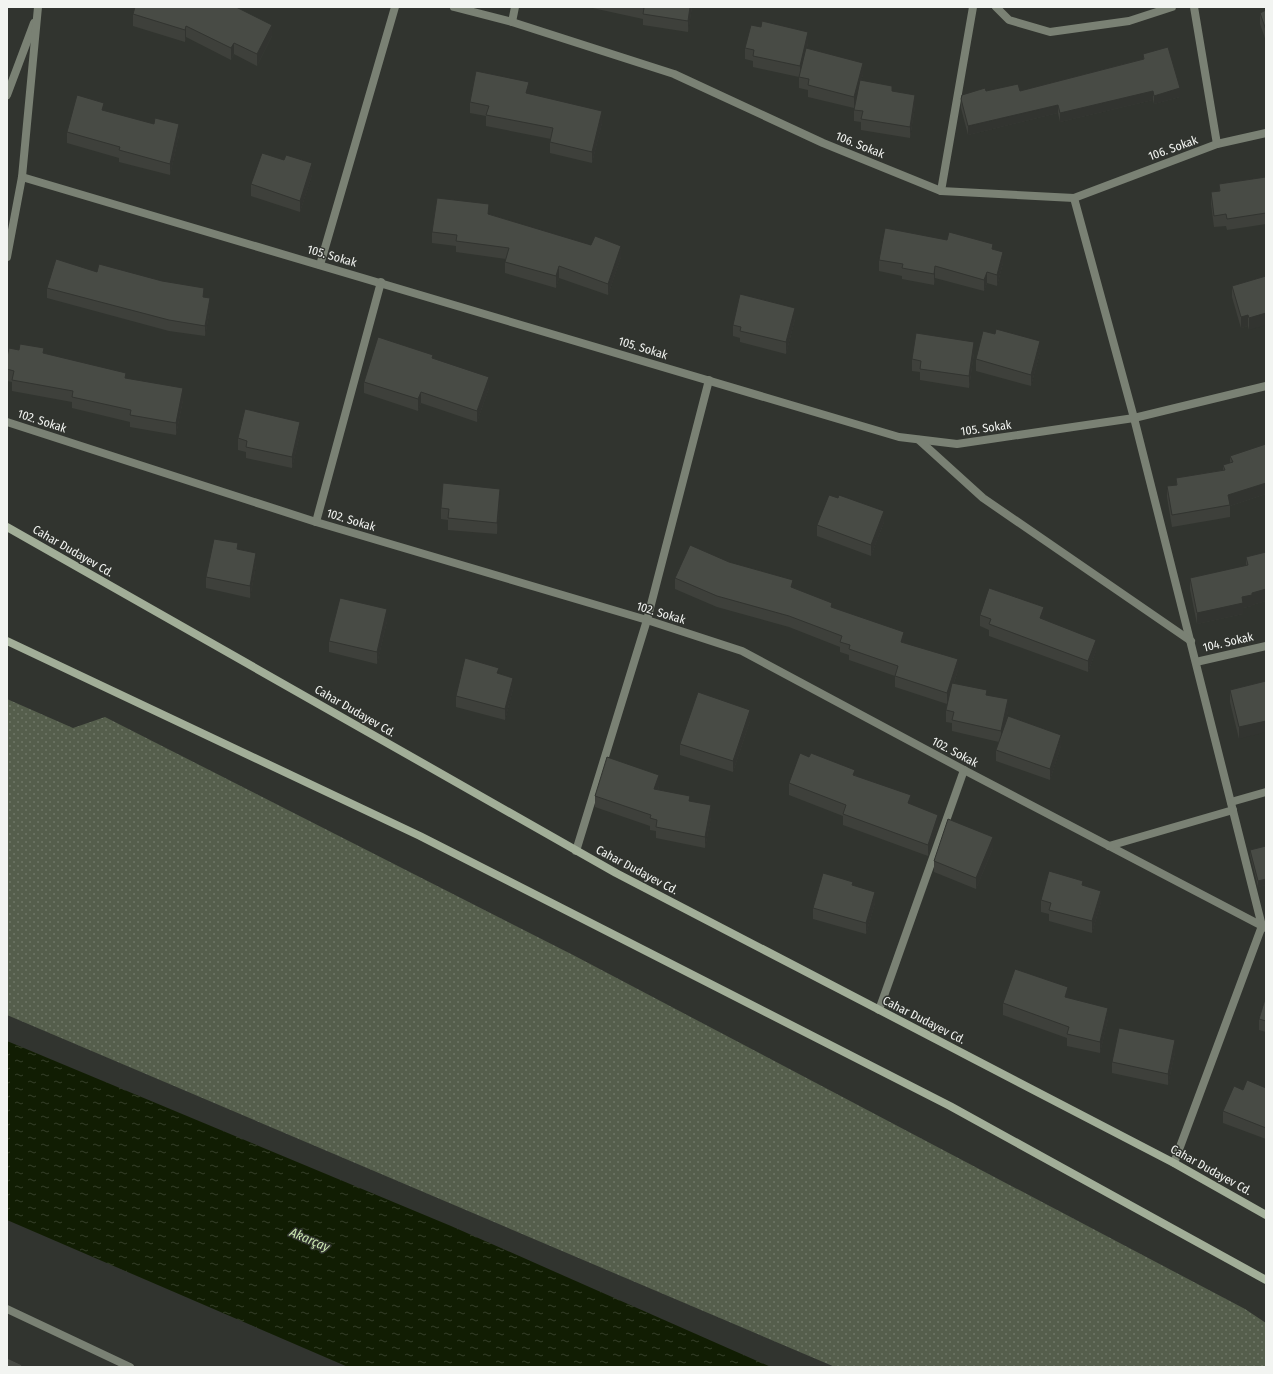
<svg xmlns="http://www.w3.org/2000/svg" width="1273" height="1374" font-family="'Fira Sans Condensed',sans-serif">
<defs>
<pattern id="park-dots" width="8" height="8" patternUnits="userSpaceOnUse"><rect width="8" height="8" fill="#555e4c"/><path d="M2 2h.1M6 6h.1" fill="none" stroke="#6e7666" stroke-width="1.8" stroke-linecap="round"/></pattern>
<pattern id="water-ripples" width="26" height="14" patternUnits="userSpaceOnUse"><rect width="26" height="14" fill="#111d03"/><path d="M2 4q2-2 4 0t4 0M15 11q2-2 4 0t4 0" fill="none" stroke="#343e28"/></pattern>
</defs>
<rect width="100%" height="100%" fill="#31342f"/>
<polygon fill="url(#park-dots)" points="7,699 73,728 105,717 575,956 1245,1309 1266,1323 1266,1367 835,1367 7,1015"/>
<polygon fill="url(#water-ripples)" points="7,1041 451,1226 771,1367 348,1367 7,1220"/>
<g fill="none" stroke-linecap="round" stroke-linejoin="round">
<polyline stroke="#7a8174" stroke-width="8" points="7,1309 130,1367"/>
<g stroke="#7a8174" stroke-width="8">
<polyline points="454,7 512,22 674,74 823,143 941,191 1074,198 1217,144 1266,133"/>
<polyline points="996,7 1009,20 1050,32 1129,21 1172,7"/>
<polyline points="1194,7 1217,144"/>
<polyline points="512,22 515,7"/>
<polyline points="22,177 899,437 957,444 1134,418 1266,386"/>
<polyline points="941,191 973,7"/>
<polyline points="1074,198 1134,418 1262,926 1174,1163"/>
<polyline points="320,265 395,7"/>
<polyline points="7,422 316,522 647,620 742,651 964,770 1266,928"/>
<polyline points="919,440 983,498 1191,641"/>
<polyline points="316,522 381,282"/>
<polyline points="1196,662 1266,646"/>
<polyline points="1231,802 1266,792"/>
<polyline points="1109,846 1233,810"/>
<polyline points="576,851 647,620 709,380"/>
<polyline points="879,1010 964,770"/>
</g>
<g stroke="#7a8174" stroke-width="8">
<polyline points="7,95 34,23"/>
<polyline points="7,257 22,177 38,7"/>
</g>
<g stroke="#a2ae98" stroke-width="8">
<polyline points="7,527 616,873 1174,1163 1266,1215"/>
<polyline points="7,641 420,836 950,1106 1266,1280"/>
</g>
</g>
<g fill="#3e403b">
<polygon points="588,7 692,7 688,32 643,25 643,19"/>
<polygon points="1266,10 1266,41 1260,24 1260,13"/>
<polygon points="133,14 272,36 257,66 234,54 231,60 186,37 185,42 133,26"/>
<polygon points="808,43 807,48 863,74 861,81 892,91 915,106 910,138 861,130 861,122 854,121 854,110 856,100 854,108 808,97 808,90 799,88 799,77 753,67 753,61 745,59 745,48"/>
<polygon points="1143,54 1180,97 1154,104 1153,100 1060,122 1058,113 968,135 961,108 961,99 986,91 1020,91 1143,59"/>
<polygon points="528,94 602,123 592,163 550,153 550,142 551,139 486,126 486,116 470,113 470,102"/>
<polygon points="104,111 179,135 170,175 119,162 119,158 67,143 67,132"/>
<polygon points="312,175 300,212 251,196 251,184"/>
<polygon points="1266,177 1266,224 1227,230 1226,226 1214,227 1211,204 1211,192 1219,191 1219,184"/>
<polygon points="489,214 621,257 608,295 559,278 556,288 505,273 505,262 506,259 456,252 456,246 432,243 432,232"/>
<polygon points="993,249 1003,263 997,286 987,283 984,291 935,278 934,285 902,279 902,276 879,271 879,260"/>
<polygon points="97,272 204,297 210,309 205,336 169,331 47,298 47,288"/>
<polygon points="1266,276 1249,330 1248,326 1241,328 1232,297 1232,286"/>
<polygon points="795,319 786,354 740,342 740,338 733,336 733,325"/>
<polygon points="995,334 1040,352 1031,386 976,371 976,359"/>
<polygon points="44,353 126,378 183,400 176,435 130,427 130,422 72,408 72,402 12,391 12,382 7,381 7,357"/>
<polygon points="974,353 969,388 920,380 920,372 912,371 912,359"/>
<polygon points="433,358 489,388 477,422 421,403 418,411 364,393 364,382"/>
<polygon points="300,434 292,468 246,458 246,452 238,450 238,438"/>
<polygon points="1266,444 1266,494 1230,506 1230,517 1172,527 1167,497 1167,486 1176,485 1176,478 1223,470 1223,465 1230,463 1230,456"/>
<polygon points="500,500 497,534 448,530 448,520 441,519 441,508"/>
<polygon points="884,522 871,556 817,536 817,525"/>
<polygon points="238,549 256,565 250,598 206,588 206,577"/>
<polygon points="1266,552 1266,601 1252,605 1252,606 1243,608 1243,614 1197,624 1190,589 1190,578 1246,566 1246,557"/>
<polygon points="729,562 793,588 904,643 958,670 954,683 987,695 1008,711 1005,725 1061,746 1050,780 996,761 996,750 999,742 952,731 952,723 946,722 946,710 947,704 895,687 895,676 849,660 849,655 840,652 840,647 789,627 717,607 675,589 675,578"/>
<polygon points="980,615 1044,619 1043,620 1096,651 1088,672 989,636 989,630 980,626"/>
<polygon points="387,621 377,664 329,652 329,641"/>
<polygon points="499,674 513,689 505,720 456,707 456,696"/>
<polygon points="1266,681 1239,739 1230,702 1230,690"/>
<polygon points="750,721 733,772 680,755 680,744"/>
<polygon points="855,775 911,804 938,826 928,856 843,825 843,816 789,795 789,783"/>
<polygon points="659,786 658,790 690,801 711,817 705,848 656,838 656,831 650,830 650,826 595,807 595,796"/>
<polygon points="1266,846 1266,885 1258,887 1250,855 1250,850"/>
<polygon points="993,848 976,889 934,872 934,861"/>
<polygon points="853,886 875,903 866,934 813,919 813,908"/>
<polygon points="1083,886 1101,902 1092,933 1049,921 1049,914 1041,912 1041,900"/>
<polygon points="1266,996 1266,1032 1259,1030 1259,1019"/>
<polygon points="1068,998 1108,1019 1100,1053 1067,1046 1067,1038 1003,1015 1003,1003"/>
<polygon points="1175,1052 1168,1085 1112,1073 1112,1062"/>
<polygon points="1266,1088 1266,1139 1223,1123 1223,1111 1243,1090"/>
</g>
<g fill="#323430">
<polygon points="690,7 692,7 688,32 688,21"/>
<polygon points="272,25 272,36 257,66 257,54"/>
<polygon points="186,26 186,37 185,42 185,30"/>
<polygon points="808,32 808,43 800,78 800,66"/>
<polygon points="234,43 234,54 231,60 231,48"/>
<polygon points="863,63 863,74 854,108 854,97"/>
<polygon points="529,82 529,93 526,104 526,93"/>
<polygon points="1180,88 1180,97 1154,104 1154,96"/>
<polygon points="1153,91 1153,100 1060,122 1060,113"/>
<polygon points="915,95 915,106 910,138 910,127"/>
<polygon points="104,103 104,114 102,110"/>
<polygon points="1058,105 1058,113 968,135 968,126"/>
<polygon points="602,111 602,123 592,163 592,152"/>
<polygon points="179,124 179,135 170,175 170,164"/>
<polygon points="312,163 312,175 300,212 300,201"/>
<polygon points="621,246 621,257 608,295 608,284"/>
<polygon points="1003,252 1003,263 997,286 997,275"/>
<polygon points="559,266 559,278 556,288 556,276"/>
<polygon points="935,266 935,278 934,285 934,274"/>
<polygon points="987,272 987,283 984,291 984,280"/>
<polygon points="210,298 210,309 205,336 205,326"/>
<polygon points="795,308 795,319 786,354 786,342"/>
<polygon points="1266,313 1266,325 1249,330 1249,318"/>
<polygon points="1248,315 1248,326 1241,328 1241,317"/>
<polygon points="1040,341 1040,352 1031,386 1031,375"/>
<polygon points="974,342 974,353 969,388 969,376"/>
<polygon points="489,377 489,388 477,422 477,411"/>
<polygon points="183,388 183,400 176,435 176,423"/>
<polygon points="421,392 421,403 418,411 418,399"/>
<polygon points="300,422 300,434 292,468 292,457"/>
<polygon points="1266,483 1266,494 1230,506 1228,495"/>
<polygon points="500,489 500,500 497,534 497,523"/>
<polygon points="884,511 884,522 871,556 871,545"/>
<polygon points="256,553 256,565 250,598 250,586"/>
<polygon points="793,580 793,591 791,587"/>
<polygon points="1266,589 1266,601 1252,605 1252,606 1243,608 1243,614 1197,624 1197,613 1252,593"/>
<polygon points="1044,607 1044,619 1040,629 1040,618"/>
<polygon points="387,609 387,621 377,664 377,652"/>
<polygon points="904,632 904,642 901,642"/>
<polygon points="1096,640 1096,651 1088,672 1088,661"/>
<polygon points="958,659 958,670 947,704 947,693"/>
<polygon points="513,678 513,689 505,720 505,709"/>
<polygon points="1008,699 1008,711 1001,742 1001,731"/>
<polygon points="750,710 750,721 733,772 733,761"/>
<polygon points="1266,721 1266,732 1239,739 1239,727"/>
<polygon points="1061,735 1061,746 1050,780 1050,769"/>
<polygon points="659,775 659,786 654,800 654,789"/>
<polygon points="911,795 911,807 908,803"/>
<polygon points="711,805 711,817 705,848 705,837"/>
<polygon points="938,815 938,826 928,856 928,845"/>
<polygon points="993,837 993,848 976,889 976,878"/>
<polygon points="1266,879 1266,885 1258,887 1258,881"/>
<polygon points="1101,891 1101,902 1092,933 1092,921"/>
<polygon points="875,892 875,903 866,934 866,923"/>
<polygon points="1068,987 1068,999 1065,997"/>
<polygon points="1108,1008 1108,1019 1100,1053 1100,1042"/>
<polygon points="1175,1040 1175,1052 1168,1085 1168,1074"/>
</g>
<g fill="#484b45" stroke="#323430">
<polygon points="135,7 236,7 272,25 257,54 234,43 231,48 186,26 185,30 133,14"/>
<polygon points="641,7 690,7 688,21 643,14 644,8"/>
<polygon points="1266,10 1266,30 1260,13"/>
<polygon points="762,21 808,32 800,66 753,56 754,50 745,48 751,25 761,27"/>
<polygon points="1168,47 1180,88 1154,96 1153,91 1060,113 1058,105 968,126 961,99 962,95 985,88 986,91 1018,84 1020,91 1144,59 1143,54"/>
<polygon points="806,48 863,63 854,97 808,85 809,79 799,77"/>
<polygon points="476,71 529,82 526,93 602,111 592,152 550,142 553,128 486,115 489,106 470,102"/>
<polygon points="860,80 892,86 892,91 915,95 910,127 861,119 863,111 854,110"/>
<polygon points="77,95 104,103 102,110 154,124 155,118 179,124 170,164 119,150 120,147 67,132"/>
<polygon points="262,153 284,160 286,155 312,163 300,201 251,184"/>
<polygon points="1266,177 1266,213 1227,219 1226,214 1214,216 1211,192 1220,191 1219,184"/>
<polygon points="437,198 489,204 488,214 591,245 595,236 621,246 608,284 559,266 556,276 505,262 509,248 456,241 457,235 432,232"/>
<polygon points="885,228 947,240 949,232 993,244 992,249 1003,252 997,275 987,272 984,280 935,266 934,274 902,268 903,264 879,260"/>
<polygon points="56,259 97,272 99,264 162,281 204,288 203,297 210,298 205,326 169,320 47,288"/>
<polygon points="1266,276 1266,313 1249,318 1248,315 1241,317 1232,286"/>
<polygon points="740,294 795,308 786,342 740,331 741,327 733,325"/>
<polygon points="996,329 1040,341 1031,375 976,359 983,331 995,334"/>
<polygon points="916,333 974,342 969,376 920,369 921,361 912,359"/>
<polygon points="378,337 433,355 432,358 489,377 477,411 421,392 418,399 364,382"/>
<polygon points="20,344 44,348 43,353 126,373 125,378 183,388 176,423 130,415 131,410 72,397 73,391 12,380 14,371 7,369 7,357 9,348 19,350"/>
<polygon points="245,409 300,422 292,457 246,447 247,441 238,438"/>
<polygon points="1266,444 1266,483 1228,495 1230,505 1172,515 1167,486 1177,485 1176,478 1225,470 1223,465 1233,462 1230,456"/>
<polygon points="443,483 500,489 497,523 448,518 449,509 441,508"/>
<polygon points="829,495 838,498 839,495 884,511 871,545 817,525"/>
<polygon points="214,539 238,543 237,549 256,553 250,586 206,577"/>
<polygon points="690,545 729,562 793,580 791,587 832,603 831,607 904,632 901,642 958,659 947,693 895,676 898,666 849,649 850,645 840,642 842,636 789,616 717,596 675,578"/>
<polygon points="1266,552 1266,589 1252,593 1252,595 1242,597 1243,603 1197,613 1190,578 1248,565 1246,557"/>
<polygon points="989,588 1044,607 1040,618 1096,640 1088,661 989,624 991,619 980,615"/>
<polygon points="340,598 387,609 377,652 329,641"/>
<polygon points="465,658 499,668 497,673 513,678 505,709 456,696"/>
<polygon points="1266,681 1266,721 1239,727 1230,690"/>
<polygon points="952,683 987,690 986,695 1008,699 1001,731 952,720 954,712 946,710"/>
<polygon points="698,692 750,710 733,761 680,744"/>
<polygon points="1008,716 1061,735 1050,769 996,750"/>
<polygon points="800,753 809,757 811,753 855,770 853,775 911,795 908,803 938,815 928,845 843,814 846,805 789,783"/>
<polygon points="607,757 659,775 654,789 690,796 689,801 711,805 705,837 656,827 657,820 650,818 651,815 595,796"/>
<polygon points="948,819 993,837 976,878 934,861"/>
<polygon points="1266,846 1266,879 1258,881 1250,850"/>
<polygon points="1049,871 1083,881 1082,885 1101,891 1092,921 1049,910 1051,903 1041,900"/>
<polygon points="823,873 853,882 852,885 875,892 866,923 813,908"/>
<polygon points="1015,969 1068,987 1065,997 1108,1008 1100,1042 1067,1034 1069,1027 1003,1003"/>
<polygon points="1266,996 1266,1021 1259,1019"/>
<polygon points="1119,1028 1175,1040 1168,1074 1112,1062"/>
<polygon points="1247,1080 1266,1088 1266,1128 1223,1111 1234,1086 1243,1090"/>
<polygon points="7,1358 22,1365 21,1367 7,1367"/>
</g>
<g text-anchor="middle" stroke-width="3" stroke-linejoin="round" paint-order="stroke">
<g font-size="12" fill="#f2f4f1" stroke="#31342f">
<text transform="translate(860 145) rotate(22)" y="4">106. Sokak</text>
<text transform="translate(1173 148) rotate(-20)" y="4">106. Sokak</text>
<text transform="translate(332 256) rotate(16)" y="4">105. Sokak</text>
<text transform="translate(643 348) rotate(17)" y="4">105. Sokak</text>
<text transform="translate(42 421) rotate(18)" y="4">102. Sokak</text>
<text transform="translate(986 428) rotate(-8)" y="4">105. Sokak</text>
<text transform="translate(351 520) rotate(17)" y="4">102. Sokak</text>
<text transform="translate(73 551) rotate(30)" y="4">Cahar Dudayev Cd.</text>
<text transform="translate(661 613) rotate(17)" y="4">102. Sokak</text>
<text transform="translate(1228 642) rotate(-13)" y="4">104. Sokak</text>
<text transform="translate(355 711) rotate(30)" y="4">Cahar Dudayev Cd.</text>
<text transform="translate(955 752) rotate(28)" y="4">102. Sokak</text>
<text transform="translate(637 870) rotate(28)" y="4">Cahar Dudayev Cd.</text>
<text transform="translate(924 1020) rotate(27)" y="4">Cahar Dudayev Cd.</text>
<text transform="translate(1211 1170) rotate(29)" y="4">Cahar Dudayev Cd.</text>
</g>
<g font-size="13" font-style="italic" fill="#cbe8b1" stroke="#31342f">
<text transform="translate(310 1239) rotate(23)" y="5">Akarçay</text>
</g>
</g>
<rect width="1273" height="1374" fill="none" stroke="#f2f4f1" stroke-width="16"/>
</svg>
